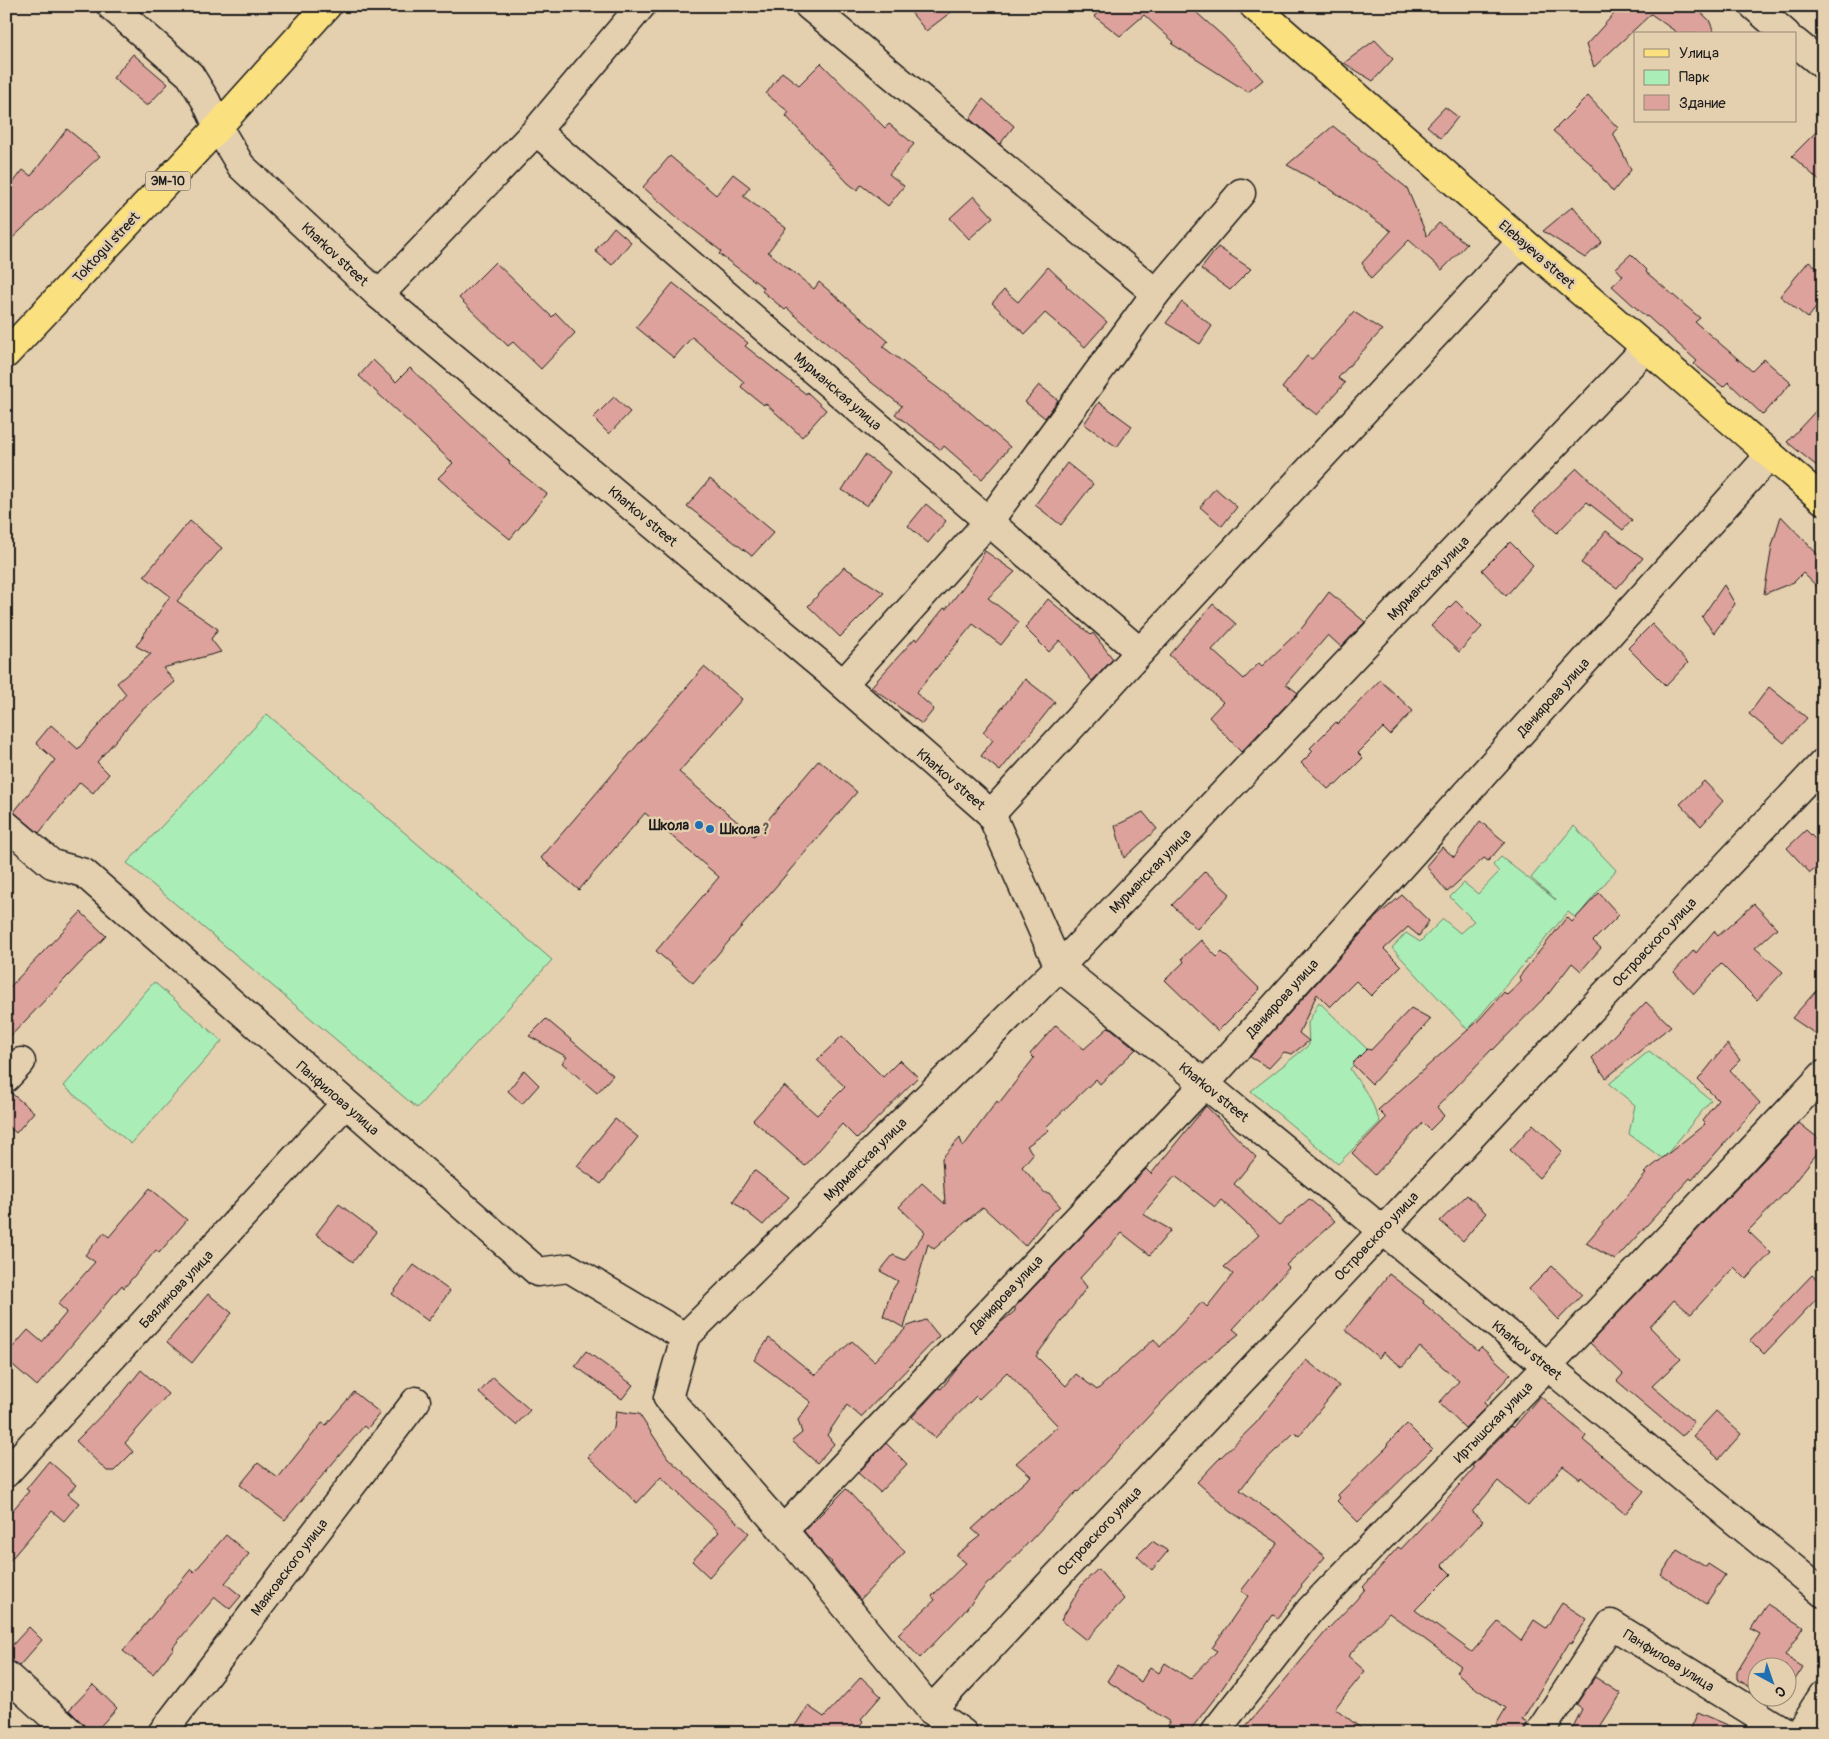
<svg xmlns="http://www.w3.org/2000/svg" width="1829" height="1739" font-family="Pangolin,sans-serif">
<rect width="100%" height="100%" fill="#e4cfae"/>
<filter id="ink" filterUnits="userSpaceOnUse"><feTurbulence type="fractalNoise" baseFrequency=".02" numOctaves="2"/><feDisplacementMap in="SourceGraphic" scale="10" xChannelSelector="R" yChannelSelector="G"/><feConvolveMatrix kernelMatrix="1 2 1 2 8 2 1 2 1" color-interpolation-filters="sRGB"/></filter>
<g filter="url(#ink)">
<g fill="#abedb7" stroke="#64846a">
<polygon points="267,714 552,960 417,1108 127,863"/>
<polygon points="1574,826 1616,870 1576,918 1568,912 1468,1030 1392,948 1406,933 1420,942 1443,919 1460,933 1474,921 1450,897 1464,883 1478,894 1499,872 1493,865 1501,857 1556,900 1531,878"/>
<polygon points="154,982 222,1041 131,1144 64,1086"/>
<polygon points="1319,1002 1367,1049 1350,1069 1370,1098 1380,1122 1338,1164 1251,1091 1309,1045 1308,1023"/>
<polygon points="1649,1051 1711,1100 1663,1159 1629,1134 1635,1105 1609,1084"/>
</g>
<g fill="#dca29b" stroke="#1c1c1c" fill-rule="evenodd">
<polygon points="906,6 959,6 926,31"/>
<polygon points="1107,6 1189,6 1224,37 1263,80 1248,92 1172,44 1174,42 1144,15 1120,36 1094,16"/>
<polygon points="1621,6 1694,6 1709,20 1715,34 1679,34 1651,14 1594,67 1586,45"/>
<polygon points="1375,40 1393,59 1373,81 1344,63"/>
<polygon points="133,54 168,84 147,106 113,78"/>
<polygon points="821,63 885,128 889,124 914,144 889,174 904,186 888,206 861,185 857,190 848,183 786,116 789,112 766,94 782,72 799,85"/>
<polygon points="1588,96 1618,128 1613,133 1631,170 1613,192 1590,163 1553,131"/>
<polygon points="983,99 1014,126 1000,144 970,119"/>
<polygon points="1445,107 1458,117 1441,138 1427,126"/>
<polygon points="1823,125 1823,184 1792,156"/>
<polygon points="1333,126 1360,148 1358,149 1407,188 1427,236 1439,223 1467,244 1442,270 1409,240 1371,279 1362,263 1391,231 1327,187 1287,165"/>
<polygon points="67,129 100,156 6,244 6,192 23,170 31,176"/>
<polygon points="670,156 716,195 733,174 750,187 743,196 786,228 768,252 814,289 819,282 888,341 883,347 970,412 1010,447 982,479 944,446 941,450 895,414 902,406 867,379 787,308 785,310 762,291 764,288 719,254 721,251 677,217 643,187"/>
<polygon points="974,196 993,217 969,239 950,218"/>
<polygon points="1573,206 1602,242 1585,258 1543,231"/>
<polygon points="614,227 631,242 612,265 595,251"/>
<polygon points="1218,247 1251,269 1230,290 1201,269"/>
<polygon points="1631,254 1647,270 1646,272 1700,318 1695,322 1752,371 1764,359 1791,383 1763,415 1728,382 1723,387 1694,364 1697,361 1647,316 1646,317 1612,286 1623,276 1616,268"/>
<polygon points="1809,261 1823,273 1823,299 1808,318 1780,296"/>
<polygon points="495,262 552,317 556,313 575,333 541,369 513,342 508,346 459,298"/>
<polygon points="1048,267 1067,285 1066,286 1107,322 1085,347 1045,313 1025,334 992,303 1004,290 1018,302"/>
<polygon points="673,283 748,343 745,346 806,394 807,392 826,410 802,437 765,403 764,405 741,387 744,382 692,337 674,358 636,327"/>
<polygon points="1182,302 1212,326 1200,344 1166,323"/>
<polygon points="1354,312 1382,330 1338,378 1345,383 1317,415 1282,388 1307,356 1312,359"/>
<polygon points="373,360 396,382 410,368 510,462 509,464 547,494 510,539 469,506 438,478 453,463 359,376"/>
<polygon points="1039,385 1058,400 1045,418 1025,402"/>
<polygon points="614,397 630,412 609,434 593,418"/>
<polygon points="1099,402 1132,426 1117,447 1084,424"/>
<polygon points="1823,403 1823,471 1787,442"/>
<polygon points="865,455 890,472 867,506 842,490"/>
<polygon points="1067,463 1093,484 1061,525 1035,505"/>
<polygon points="1577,468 1632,520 1623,530 1587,502 1557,533 1533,511"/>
<polygon points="710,479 774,532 752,556 687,506"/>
<polygon points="1215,488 1237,507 1222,526 1200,507"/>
<polygon points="926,504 946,521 928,543 908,526"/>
<polygon points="1781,516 1823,560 1823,592 1803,573 1794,582 1764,594 1772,546"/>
<polygon points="190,521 222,548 177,601 218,629 211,639 221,652 163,668 175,682 141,711 97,762 109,774 93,793 80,782 39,833 14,812 55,760 36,743 51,725 78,749 126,694 117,683 151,654 136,646 170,596 144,576"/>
<polygon points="1606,531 1643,558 1617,588 1581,563"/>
<polygon points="1510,542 1533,565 1506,596 1482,570"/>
<polygon points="985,551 1015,572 988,598 1019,622 1001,645 973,624 916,693 934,709 922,724 871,687 915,638 917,641 944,608 946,609 967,582"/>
<polygon points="844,567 884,593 840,637 808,606"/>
<polygon points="1724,585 1735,604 1714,633 1702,617"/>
<polygon points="1329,592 1365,622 1341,647 1328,635 1286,684 1298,693 1241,752 1209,717 1223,702 1169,655 1213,604 1236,624 1212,650 1244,679 1259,663 1262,666 1302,628"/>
<polygon points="1048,599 1091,635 1093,633 1113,659 1092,681 1060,640 1049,652 1025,628"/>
<polygon points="1456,601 1482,627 1459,652 1431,626"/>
<polygon points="1652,624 1688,663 1666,686 1628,648"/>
<polygon points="704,667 742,699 679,772 754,836 819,760 857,792 693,983 656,951 719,877 645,813 579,890 541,858"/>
<polygon points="1025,679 1055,702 1000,771 981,756 993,740 983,732"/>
<polygon points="1380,680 1413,711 1390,735 1383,728 1358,753 1363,758 1336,785 1334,784 1328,789 1301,763 1313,751 1310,748 1336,722 1338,724"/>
<polygon points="1769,687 1807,718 1784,743 1749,714"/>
<polygon points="1704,781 1723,801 1701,826 1680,804"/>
<polygon points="1143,812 1157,829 1124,858 1115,826"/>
<polygon points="1480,821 1505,842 1488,861 1484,858 1447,892 1426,866 1442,847 1454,857"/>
<polygon points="1806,830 1823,847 1823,863 1810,873 1787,848"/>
<polygon points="1205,871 1230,894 1197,929 1172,905"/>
<polygon points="1599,893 1619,915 1593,941 1601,948 1581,971 1572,963 1549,993 1493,1050 1492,1049 1437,1107 1444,1116 1430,1130 1423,1123 1375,1175 1352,1153 1386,1118 1378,1110 1477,1022 1504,992 1507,995 1522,981 1519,977 1567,917 1572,922"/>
<polygon points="1402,895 1429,921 1419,936 1408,927 1384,949 1401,966 1371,996 1356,981 1330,1007 1317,994 1299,1033 1309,1041 1292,1054 1284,1052 1269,1068 1250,1057 1377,916"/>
<polygon points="1754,904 1777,928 1755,948 1783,972 1757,1000 1721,964 1694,994 1674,972 1694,950 1696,953 1714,931 1718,936"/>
<polygon points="81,912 106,936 6,1041 6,991"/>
<polygon points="1201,940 1217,957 1222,952 1260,989 1218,1031 1165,980 1184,962 1182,958"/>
<polygon points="1823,983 1823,1039 1792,1018"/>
<polygon points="1646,1002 1671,1026 1606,1078 1592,1058"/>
<polygon points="1411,1008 1431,1019 1372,1084 1352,1064 1367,1049 1371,1050"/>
<polygon points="546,1019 613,1075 597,1093 562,1063 567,1057 529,1036"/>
<polygon points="1056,1025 1084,1049 1109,1027 1136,1049 1100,1084 1096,1079 1046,1127 1049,1130 1027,1146 1033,1154 1022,1167 1045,1193 1049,1193 1060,1206 1047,1218 1025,1246 983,1207 934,1249 928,1244 904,1328 883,1316 891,1292 898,1281 880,1271 893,1255 905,1260 925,1232 899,1207 922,1183 945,1204 942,1158 960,1138 963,1147 997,1101 999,1103 1034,1058 1030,1054"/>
<polygon points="842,1036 883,1077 900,1060 918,1077 857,1139 842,1124 805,1166 753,1120 784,1086 817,1115 845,1087 817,1060"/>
<polygon points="1727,1044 1740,1060 1730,1070 1760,1103 1692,1180 1690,1178 1615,1260 1586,1243 1646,1174 1644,1173 1705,1124 1702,1121 1718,1100 1698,1080"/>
<polygon points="524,1070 539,1085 522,1104 508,1091"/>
<polygon points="6,1093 11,1093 34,1112 16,1133 6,1124"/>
<path d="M1206 1106 1256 1157 1234 1184 1279 1225 1309 1199 1335 1221 1286 1265 1289 1268 1233 1329 1239 1334 1189 1373 1078 1492 1077 1491 997 1576 987 1584 963 1613 920 1658 898 1634 935 1600 932 1596 966 1563 956 1555 980 1536 972 1529 1031 1476 1016 1463 1058 1426 1007 1372 979 1399 976 1396 935 1438 912 1417 939 1388 941 1389 961 1364 1000 1323 1015 1311V1307L1146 1169 1151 1174ZM1175 1176 1215 1207 1221 1200 1259 1235 1224 1267 1233 1274 1207 1307 1202 1302 1160 1347 1154 1339 1097 1390 1076 1374 1066 1386 1036 1356 1087 1287 1080 1278 1122 1233 1150 1255 1171 1230 1143 1214Z"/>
<polygon points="615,1119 638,1137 601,1184 577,1166"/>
<polygon points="1799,1123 1823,1142 1823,1146 1788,1190 1748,1231 1771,1253 1746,1279 1734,1267 1691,1314 1674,1300 1650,1327 1681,1359 1652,1386 1694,1422 1682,1436 1617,1381 1623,1374 1590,1343"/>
<polygon points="1533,1124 1562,1151 1539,1178 1510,1150"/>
<polygon points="754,1170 789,1197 763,1225 733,1201"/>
<polygon points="150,1188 187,1220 159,1253 156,1250 124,1288 122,1285 37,1386 6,1359 6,1355 28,1330 42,1342 67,1312 58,1304 95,1262 85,1255 104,1233 109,1237"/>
<polygon points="1467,1195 1486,1213 1463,1241 1440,1221"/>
<polygon points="339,1204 376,1232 353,1262 316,1234"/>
<polygon points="414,1265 450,1291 428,1321 392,1294"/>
<polygon points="1552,1266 1582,1295 1558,1320 1529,1289"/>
<polygon points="1389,1274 1424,1301 1423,1303 1478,1350 1481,1347 1511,1374 1484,1403 1487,1406 1465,1428 1439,1403 1459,1381 1420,1347 1402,1367 1383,1352 1379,1358 1345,1330"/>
<polygon points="1812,1275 1823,1285 1823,1292 1764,1354 1750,1340"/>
<polygon points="208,1294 232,1313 192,1363 167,1342"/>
<polygon points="926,1320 939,1336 861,1417 847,1405 827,1435 834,1444 817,1463 792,1441 802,1433 798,1420 811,1402 754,1360 769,1338 815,1375 852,1341 874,1361 908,1326"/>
<polygon points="586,1351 633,1385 622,1399 575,1366"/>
<polygon points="1306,1360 1339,1386 1299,1436 1294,1433 1257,1468 1240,1490 1275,1515 1276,1514 1325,1557 1301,1585 1302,1586 1278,1618 1273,1615 1221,1690 1188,1733 1164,1733 1170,1722 1107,1681 1117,1666 1141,1682 1150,1667 1159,1673 1165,1663 1190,1679 1217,1651 1212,1648 1248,1596 1241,1591 1278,1543 1230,1511 1197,1482 1217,1461 1256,1423"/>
<polygon points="141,1370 168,1394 125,1443 133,1452 114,1471 107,1471 76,1441 121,1395"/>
<polygon points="493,1377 530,1410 516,1425 479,1393"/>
<polygon points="354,1392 380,1413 367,1429 364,1426 285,1520 240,1485 258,1463 278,1478 322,1423 326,1425"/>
<polygon points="1540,1396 1586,1436 1583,1440 1644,1491 1625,1514 1581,1477 1580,1479 1563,1466 1528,1506 1498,1481 1472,1512 1483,1521 1442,1565 1451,1574 1415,1610 1472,1652 1498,1622 1521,1641 1534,1620 1546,1628 1562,1603 1587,1619 1571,1644 1569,1643 1522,1720 1527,1723 1523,1733 1491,1733 1506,1708 1478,1690 1456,1672 1461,1666 1389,1613 1348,1656 1365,1671 1335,1708 1367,1733 1240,1733 1328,1629 1356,1600 1365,1589 1363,1587 1398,1547 1401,1549 1431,1517 1474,1468 1472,1466 1511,1426 1513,1428"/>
<polygon points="616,1411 639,1414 668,1458 749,1533 709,1577 692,1561 719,1532 661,1477 637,1503 588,1457 614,1428"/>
<polygon points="1716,1411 1741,1434 1719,1459 1693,1436"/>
<polygon points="1407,1424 1432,1449 1358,1522 1337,1501 1340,1498 1338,1495 1388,1446 1387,1444"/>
<polygon points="886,1443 907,1464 880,1492 858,1473"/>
<polygon points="49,1461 76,1485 68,1494 79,1503 64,1521 52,1511 6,1565 6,1518 29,1491 26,1489"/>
<polygon points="846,1489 905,1552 860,1600 831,1563 832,1562 825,1557 804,1531"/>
<polygon points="226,1535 249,1554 225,1583 241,1596 230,1609 215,1597 173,1647 174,1648 153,1674 123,1651 191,1569 194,1572"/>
<polygon points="1152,1541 1168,1551 1152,1570 1137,1556"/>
<polygon points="1677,1550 1706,1567 1708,1564 1725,1575 1706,1604 1661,1575"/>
<polygon points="1098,1569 1124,1599 1086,1640 1061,1620 1083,1583"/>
<polygon points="1767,1604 1803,1627 1785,1656 1803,1667 1786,1694 1786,1666 1756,1666 1756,1691 1737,1679 1737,1672 1760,1634 1751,1629"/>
<polygon points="29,1627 42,1640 19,1666 10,1660 6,1660 6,1652"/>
<polygon points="861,1677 881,1696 861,1719 863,1721 855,1733 790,1733 808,1706 824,1717"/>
<polygon points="1595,1677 1621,1694 1596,1733 1570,1733 1582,1709 1576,1705"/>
<polygon points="93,1685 117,1708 94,1733 92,1733 69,1710"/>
<polygon points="1698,1712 1746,1733 1689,1733"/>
</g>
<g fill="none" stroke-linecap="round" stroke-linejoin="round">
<g stroke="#1c1c1c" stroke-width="31">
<g id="minor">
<polyline points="111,6 190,75 206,101 218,127 241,166 379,295 828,671 991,814 1059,967 1205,1084 1823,1593"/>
<polyline points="809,6 1156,293"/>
<polyline points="1754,6 1786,34"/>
<polyline points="1795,42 1823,65"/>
<polyline points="536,131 1140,652"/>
<polyline points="379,295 536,131 641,6"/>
<polyline points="843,684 989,521 1156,293 1241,193"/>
<polyline points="991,814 1140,652 1522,241"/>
<polyline points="6,825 52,864 84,873 538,1272 569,1268 685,1337"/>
<polyline points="6,1078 21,1062"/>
<polyline points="6,1473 345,1104"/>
<polyline points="783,1530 1205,1084 1770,455"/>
<polyline points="6,1675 71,1733"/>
<polyline points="931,1710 1823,763"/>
<polyline points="162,1733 416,1401"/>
<polyline points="963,1733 931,1710 783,1530 668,1398 685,1337 1059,967 1646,348"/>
<polyline points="1214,1733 1310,1610 1547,1366 1823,1075"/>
<polyline points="1539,1733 1611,1624 1787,1733"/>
<polyline points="1799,1733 1823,1695"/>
</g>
</g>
<g stroke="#1c1c1c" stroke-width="31">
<polyline id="major" points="1254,6 1522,241 1823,500"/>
</g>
<g stroke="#1c1c1c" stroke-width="31">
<polyline id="highway" points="6,354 218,127 327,6"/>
</g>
<use href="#minor" stroke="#e4cfae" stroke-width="28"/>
<use href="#major" stroke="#fbe080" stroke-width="28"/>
<use href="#highway" stroke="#fbe080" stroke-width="28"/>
</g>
</g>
<g fill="#1f6fb2" stroke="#e4cfae" stroke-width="2">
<circle cx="699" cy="825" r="5"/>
<circle cx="710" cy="829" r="5"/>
</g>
<g text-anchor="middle" stroke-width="5" stroke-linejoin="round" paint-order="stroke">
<rect fill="#e4cfae" stroke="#585248" stroke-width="1" x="145.5" y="171.5" width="45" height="19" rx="4"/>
<g font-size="12" font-weight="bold" fill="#1c1c1c">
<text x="168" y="185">ЭМ-10</text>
</g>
<g font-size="14" fill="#1c1c1c" stroke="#e4cfae">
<text transform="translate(106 247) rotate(-47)" y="5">Toktogul street</text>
<text transform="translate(335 254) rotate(43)" y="5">Kharkov street</text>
<text transform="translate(1537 254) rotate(41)" y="5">Elebayeva street</text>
<text transform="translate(838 391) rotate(41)" y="5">Мурманская улица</text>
<text transform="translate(643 516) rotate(40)" y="5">Kharkov street</text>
<text transform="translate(1428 578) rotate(-46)" y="5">Мурманская улица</text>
<text transform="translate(1553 697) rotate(-48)" y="5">Даниярова улица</text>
<text transform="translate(951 779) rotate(41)" y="5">Kharkov street</text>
<text transform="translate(1150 871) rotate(-46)" y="5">Мурманская улица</text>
<text transform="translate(1654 942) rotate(-47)" y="5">Островского улица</text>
<text transform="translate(1282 998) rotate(-48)" y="5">Даниярова улица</text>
<text transform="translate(1214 1092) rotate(39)" y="5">Kharkov street</text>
<text transform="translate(338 1098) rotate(41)" y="5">Панфилова улица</text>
<text transform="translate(865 1159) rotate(-45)" y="5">Мурманская улица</text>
<text transform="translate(1376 1236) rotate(-47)" y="5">Островского улица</text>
<text transform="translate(176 1289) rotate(-47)" y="5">Баялинова улица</text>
<text transform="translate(1006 1294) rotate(-47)" y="5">Даниярова улица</text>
<text transform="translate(1527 1350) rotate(39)" y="5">Kharkov street</text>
<text transform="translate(1493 1422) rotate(-46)" y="5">Иртышская улица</text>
<text transform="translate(1099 1531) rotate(-47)" y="5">Островского улица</text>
<text transform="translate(289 1567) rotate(-53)" y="5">Маяковского улица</text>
<text transform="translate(1669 1660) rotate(32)" y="5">Панфилова улица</text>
</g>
<g font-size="14" font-weight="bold" fill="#1c1c1c" stroke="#e4cfae" text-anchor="end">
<text x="689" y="830">Школа</text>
<text x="720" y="834" text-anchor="start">Школа ?</text>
</g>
</g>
<rect width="1829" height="1739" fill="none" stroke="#e4cfae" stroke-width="25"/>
<rect x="12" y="12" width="1804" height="1714" fill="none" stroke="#1c1c1c" stroke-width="2" filter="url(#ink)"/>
<rect x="1634" y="32" width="162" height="90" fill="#e4cfae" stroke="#948774"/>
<rect x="1644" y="49" width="25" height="8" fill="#fbe080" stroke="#948774"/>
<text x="1679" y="58" font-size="15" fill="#1c1c1c">Улица</text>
<rect x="1644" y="70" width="25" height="15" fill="#abedb7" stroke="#948774"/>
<text x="1679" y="82" font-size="15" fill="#1c1c1c">Парк</text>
<rect x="1644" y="95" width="25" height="15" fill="#dca29b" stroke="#948774"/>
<text x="1679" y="108" font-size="15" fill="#1c1c1c">Здание</text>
<g transform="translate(1772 1682) rotate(140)"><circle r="24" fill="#e4cfae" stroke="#948774"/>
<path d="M0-4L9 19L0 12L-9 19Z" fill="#1f6fb2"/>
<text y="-8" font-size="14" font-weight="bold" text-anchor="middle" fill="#1c1c1c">С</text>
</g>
</svg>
